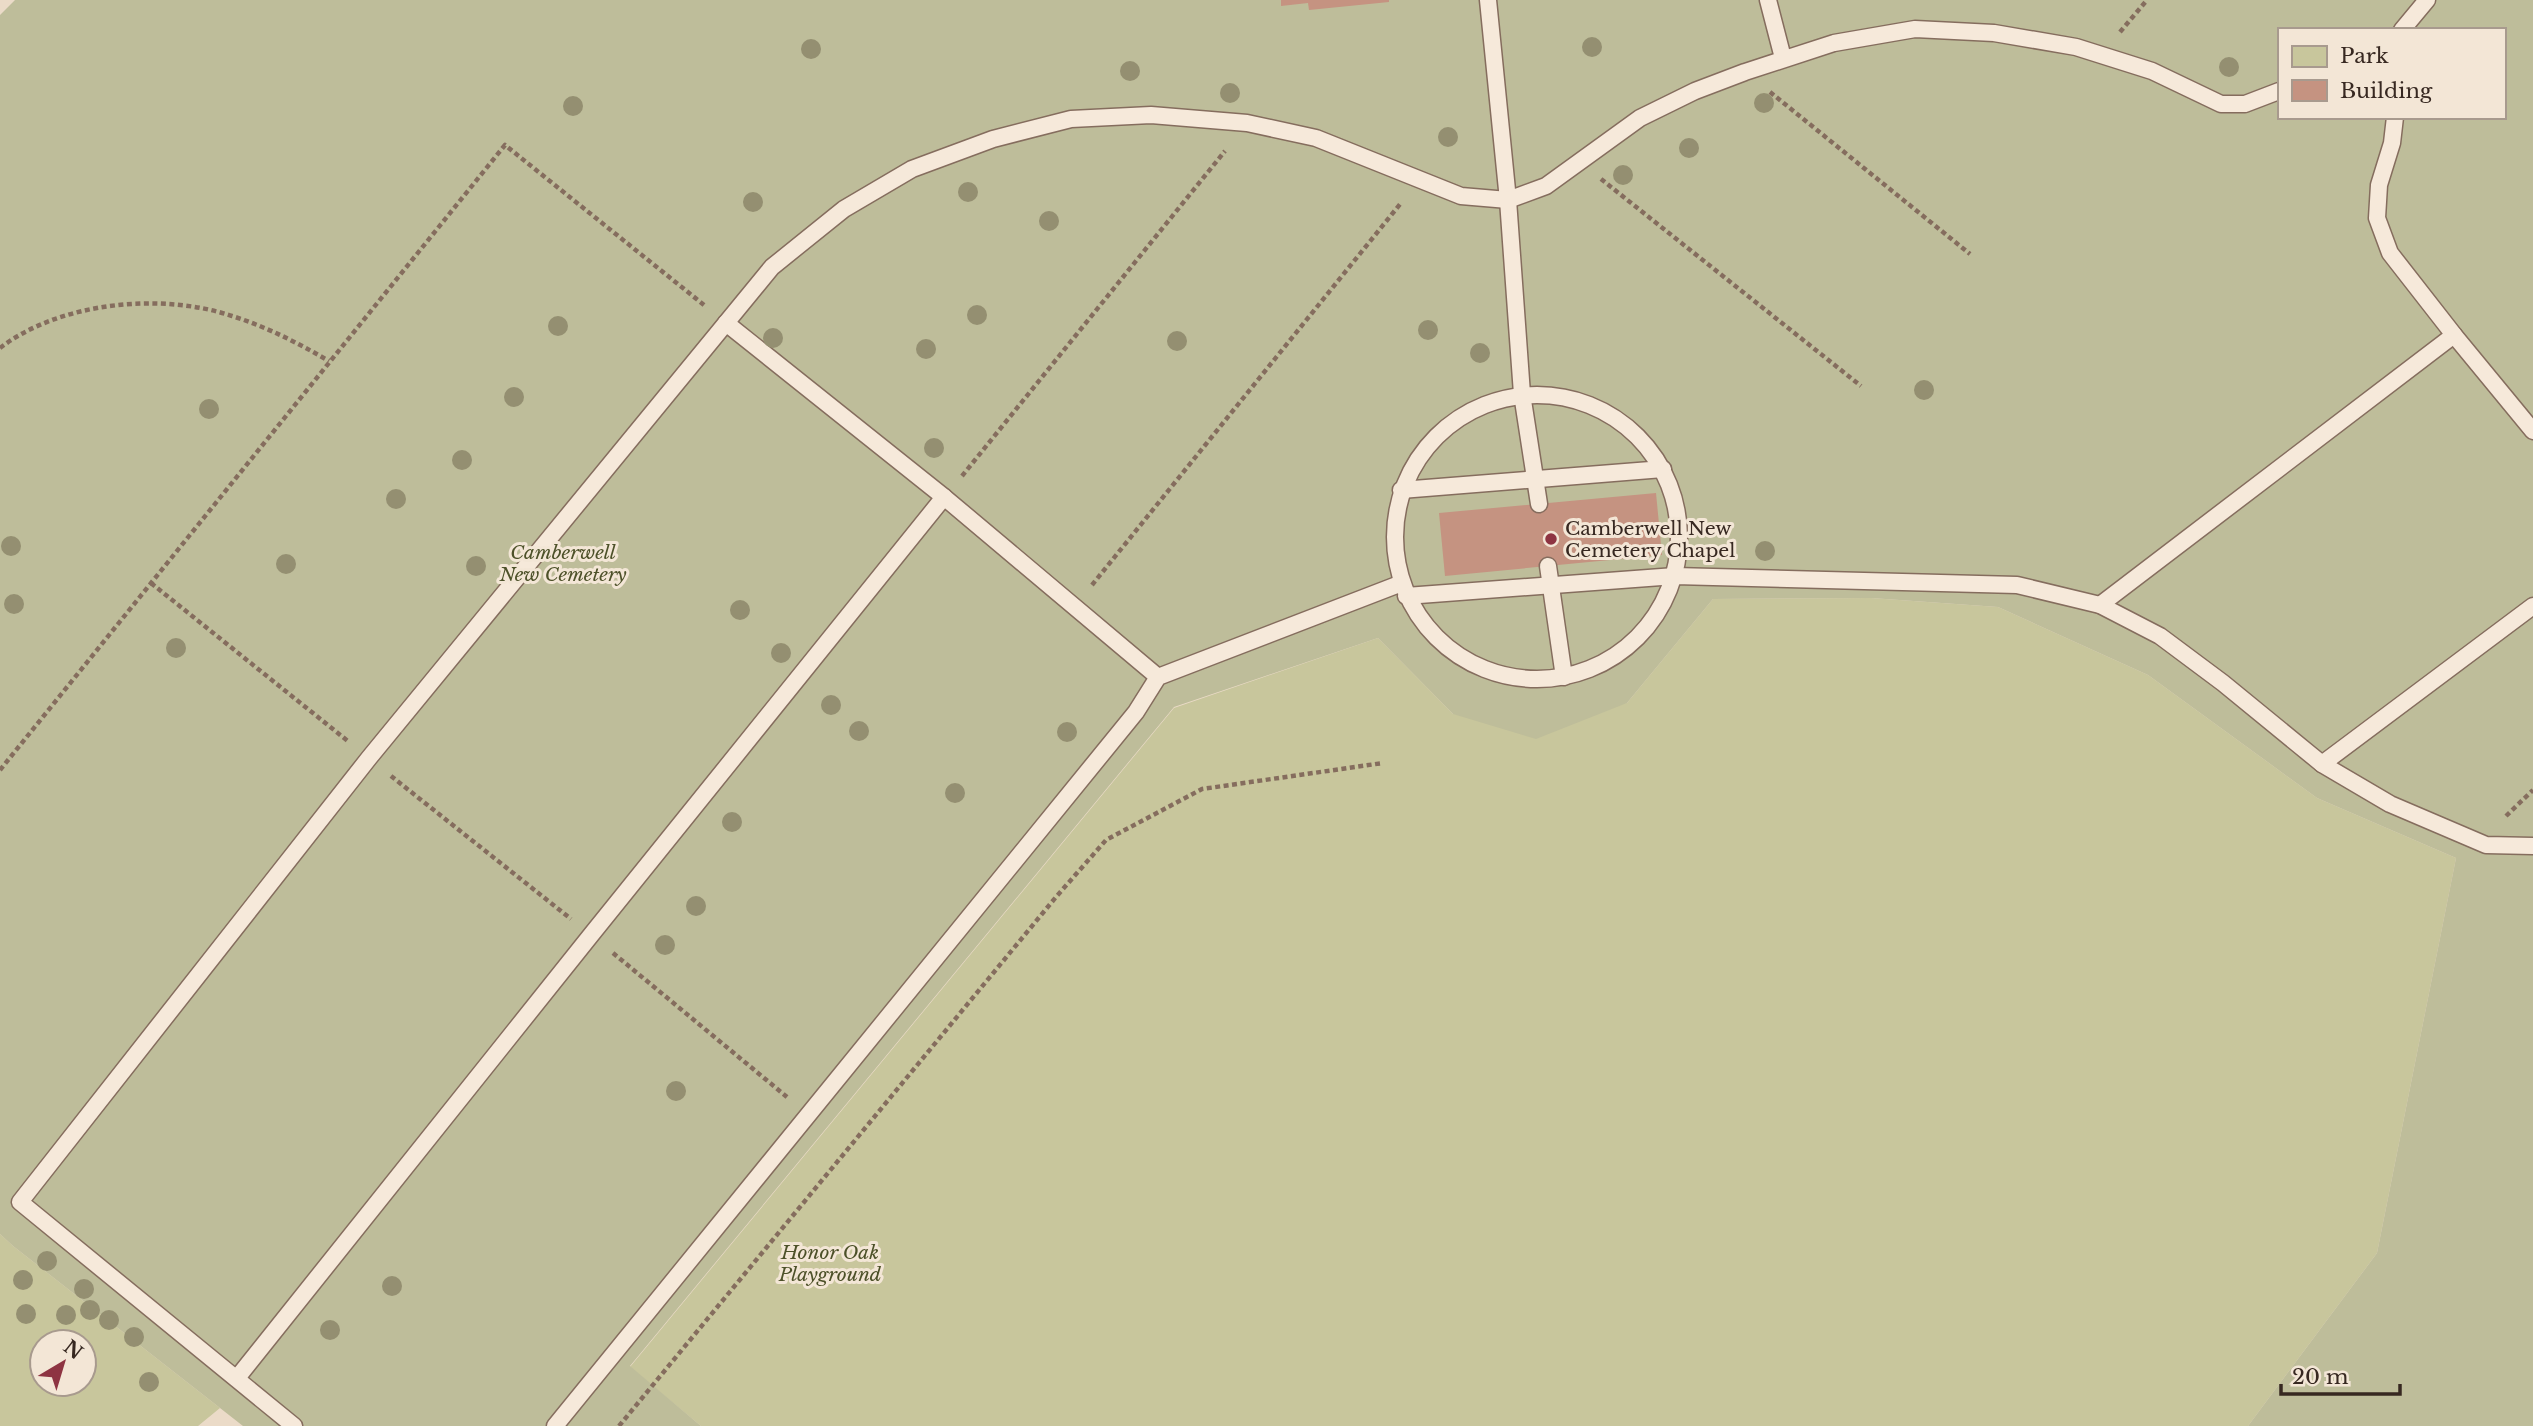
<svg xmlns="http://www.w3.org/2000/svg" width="2533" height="1426" font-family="'Libre Baskerville',serif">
<rect width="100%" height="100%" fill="#ebdbc8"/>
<g fill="#c8c69c" fill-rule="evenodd">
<polygon points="1871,598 1998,607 2148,675 2317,798 2456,858 2377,1253 2248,1426 701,1426 630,1367 1174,708 1378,638 1453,714 1627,703 1713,599"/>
<path d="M0 1234 13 1246 220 1408 198 1426H0ZM42 1342H84V1384H42Z"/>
</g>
<path fill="#bebd9a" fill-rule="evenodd" d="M15 0H2533V1426H2248L2377 1253 2456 858 2317 798 2148 675 1998 607 1871 598 1713 599 1627 703 1536 739 1453 714 1378 638 1174 707 630 1366 701 1426H243L13 1246 0 1234V15ZM2279 30H2503V117H2279Z"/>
<g fill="#c59381">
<polygon points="1281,0 1389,0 1389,2 1309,10 1308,3 1281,6"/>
<polygon points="1656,493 1662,555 1445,576 1439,513"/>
</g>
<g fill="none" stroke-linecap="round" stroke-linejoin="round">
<g stroke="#856d5e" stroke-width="19">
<g id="service">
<polyline points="1488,0 1508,200 1522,394 1539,504"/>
<polyline points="1768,0 1783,58"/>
<polyline points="2402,30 2427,0"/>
<polyline points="2395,117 2392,143 2379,185 2377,218 2390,253 2454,335 2533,431"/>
<polyline points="726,323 944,497 1158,677"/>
<circle cx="1537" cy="537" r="142"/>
<polyline points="1401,490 1663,469"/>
<polyline points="1548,566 1564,677"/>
<polyline points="1406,596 1675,576 2017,585 2100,605 2160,636 2223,683 2322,764 2390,804 2486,845 2533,846"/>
<polyline points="2100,605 2454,335"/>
<polyline points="2322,764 2533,606"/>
<polyline points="237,1378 591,935 944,497"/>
<polyline points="294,1426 20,1202 369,758 772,267 844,209 912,169 993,139 1071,119 1151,115 1247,123 1316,138 1461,196 1508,200 1546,186 1640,118 1695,91 1745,72 1834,43 1915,29 1994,33 2076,47 2152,71 2221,104 2245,104 2279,91"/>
<polyline points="555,1426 1136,712 1158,677 1402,583"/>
</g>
</g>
<g stroke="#856d5e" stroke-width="4.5" stroke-dasharray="5 3.5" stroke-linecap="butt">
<polyline points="2120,32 2147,0"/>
<polyline points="1770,92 1970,254"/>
<polyline points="1601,179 1861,386"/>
<path d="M0 348C60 302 161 292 232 316 267 327 298 343 329 361"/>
<polyline points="962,476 1225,151"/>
<polyline points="151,583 349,742"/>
<polyline points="1092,585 1401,203"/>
<polyline points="0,770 505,145 704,305"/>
<polyline points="391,776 571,919"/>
<polyline points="2506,816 2533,790"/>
<polyline points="613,953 787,1097"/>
<polyline points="619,1426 1056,897 1106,840 1202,789 1383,763"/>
</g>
<use href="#service" stroke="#f6e9da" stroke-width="16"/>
</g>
<g fill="#948f71">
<circle cx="1592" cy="47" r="10"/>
<circle cx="811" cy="49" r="10"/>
<circle cx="2229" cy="67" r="10"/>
<circle cx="1130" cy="71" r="10"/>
<circle cx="1230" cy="93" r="10"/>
<circle cx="1764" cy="103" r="10"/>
<circle cx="573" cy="106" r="10"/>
<circle cx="1448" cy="137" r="10"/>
<circle cx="1689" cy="148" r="10"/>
<circle cx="1623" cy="175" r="10"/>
<circle cx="968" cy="192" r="10"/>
<circle cx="753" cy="202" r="10"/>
<circle cx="1049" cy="221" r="10"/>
<circle cx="977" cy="315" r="10"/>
<circle cx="558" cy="326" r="10"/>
<circle cx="1428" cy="330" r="10"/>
<circle cx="773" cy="338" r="10"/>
<circle cx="1177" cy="341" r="10"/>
<circle cx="926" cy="349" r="10"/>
<circle cx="1480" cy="353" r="10"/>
<circle cx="1924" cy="390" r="10"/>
<circle cx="514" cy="397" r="10"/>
<circle cx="209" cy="409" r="10"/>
<circle cx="934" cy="448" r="10"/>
<circle cx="462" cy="460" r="10"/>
<circle cx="396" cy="499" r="10"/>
<circle cx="11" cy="546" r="10"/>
<circle cx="1765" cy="551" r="10"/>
<circle cx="286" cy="564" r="10"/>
<circle cx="476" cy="566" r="10"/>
<circle cx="14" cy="604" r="10"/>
<circle cx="740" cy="610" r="10"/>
<circle cx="176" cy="648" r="10"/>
<circle cx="781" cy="653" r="10"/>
<circle cx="831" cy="705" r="10"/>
<circle cx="859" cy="731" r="10"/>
<circle cx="1067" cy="732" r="10"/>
<circle cx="955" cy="793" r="10"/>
<circle cx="732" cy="822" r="10"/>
<circle cx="696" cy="906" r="10"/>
<circle cx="665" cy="945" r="10"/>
<circle cx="676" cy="1091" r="10"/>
<circle cx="47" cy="1261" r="10"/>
<circle cx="23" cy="1280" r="10"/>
<circle cx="392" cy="1286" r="10"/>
<circle cx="84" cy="1289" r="10"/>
<circle cx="90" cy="1310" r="10"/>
<circle cx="26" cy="1314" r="10"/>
<circle cx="66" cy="1315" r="10"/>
<circle cx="109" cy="1320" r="10"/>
<circle cx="330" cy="1330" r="10"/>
<circle cx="134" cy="1337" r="10"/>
<circle cx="149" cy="1382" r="10"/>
</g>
<circle fill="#8e3442" stroke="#f3e6d6" stroke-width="2.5" cx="1551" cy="539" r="7"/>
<g text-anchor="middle" stroke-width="6" stroke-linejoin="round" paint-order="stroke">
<g font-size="19" fill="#372821" stroke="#f3e6d6" text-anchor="start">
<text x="1565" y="535">Camberwell New<tspan x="1565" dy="22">Cemetery Chapel</tspan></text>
</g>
<g font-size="19" font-style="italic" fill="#4d5129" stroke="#f3e6d6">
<text x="563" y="559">Camberwell<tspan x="563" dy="22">New Cemetery</tspan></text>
<text x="830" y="1259">Honor Oak<tspan x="830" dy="22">Playground</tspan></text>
</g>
</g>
<rect x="2278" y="28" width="228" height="91" fill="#f3e6d6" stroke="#a89a8e" stroke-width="2"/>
<rect x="2292" y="46" width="35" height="21" fill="#c8c69c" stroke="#a89a8e" stroke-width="2"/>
<text x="2340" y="63" font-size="21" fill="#372821">Park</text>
<rect x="2292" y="80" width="35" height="21" fill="#c59381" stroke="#a89a8e" stroke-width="2"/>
<text x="2340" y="98" font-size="21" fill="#372821">Building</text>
<g transform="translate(63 1363) rotate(38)"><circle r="33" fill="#f3e6d6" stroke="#a89a8e" stroke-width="2"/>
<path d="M0-5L12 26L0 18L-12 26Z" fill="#8e3442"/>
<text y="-10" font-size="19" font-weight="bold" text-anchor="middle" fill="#372821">N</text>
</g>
<path d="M2281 1384v10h119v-10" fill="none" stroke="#372821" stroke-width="3.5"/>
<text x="2292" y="1384" font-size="21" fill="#372821" stroke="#f3e6d6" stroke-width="5" paint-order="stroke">20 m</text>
</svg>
